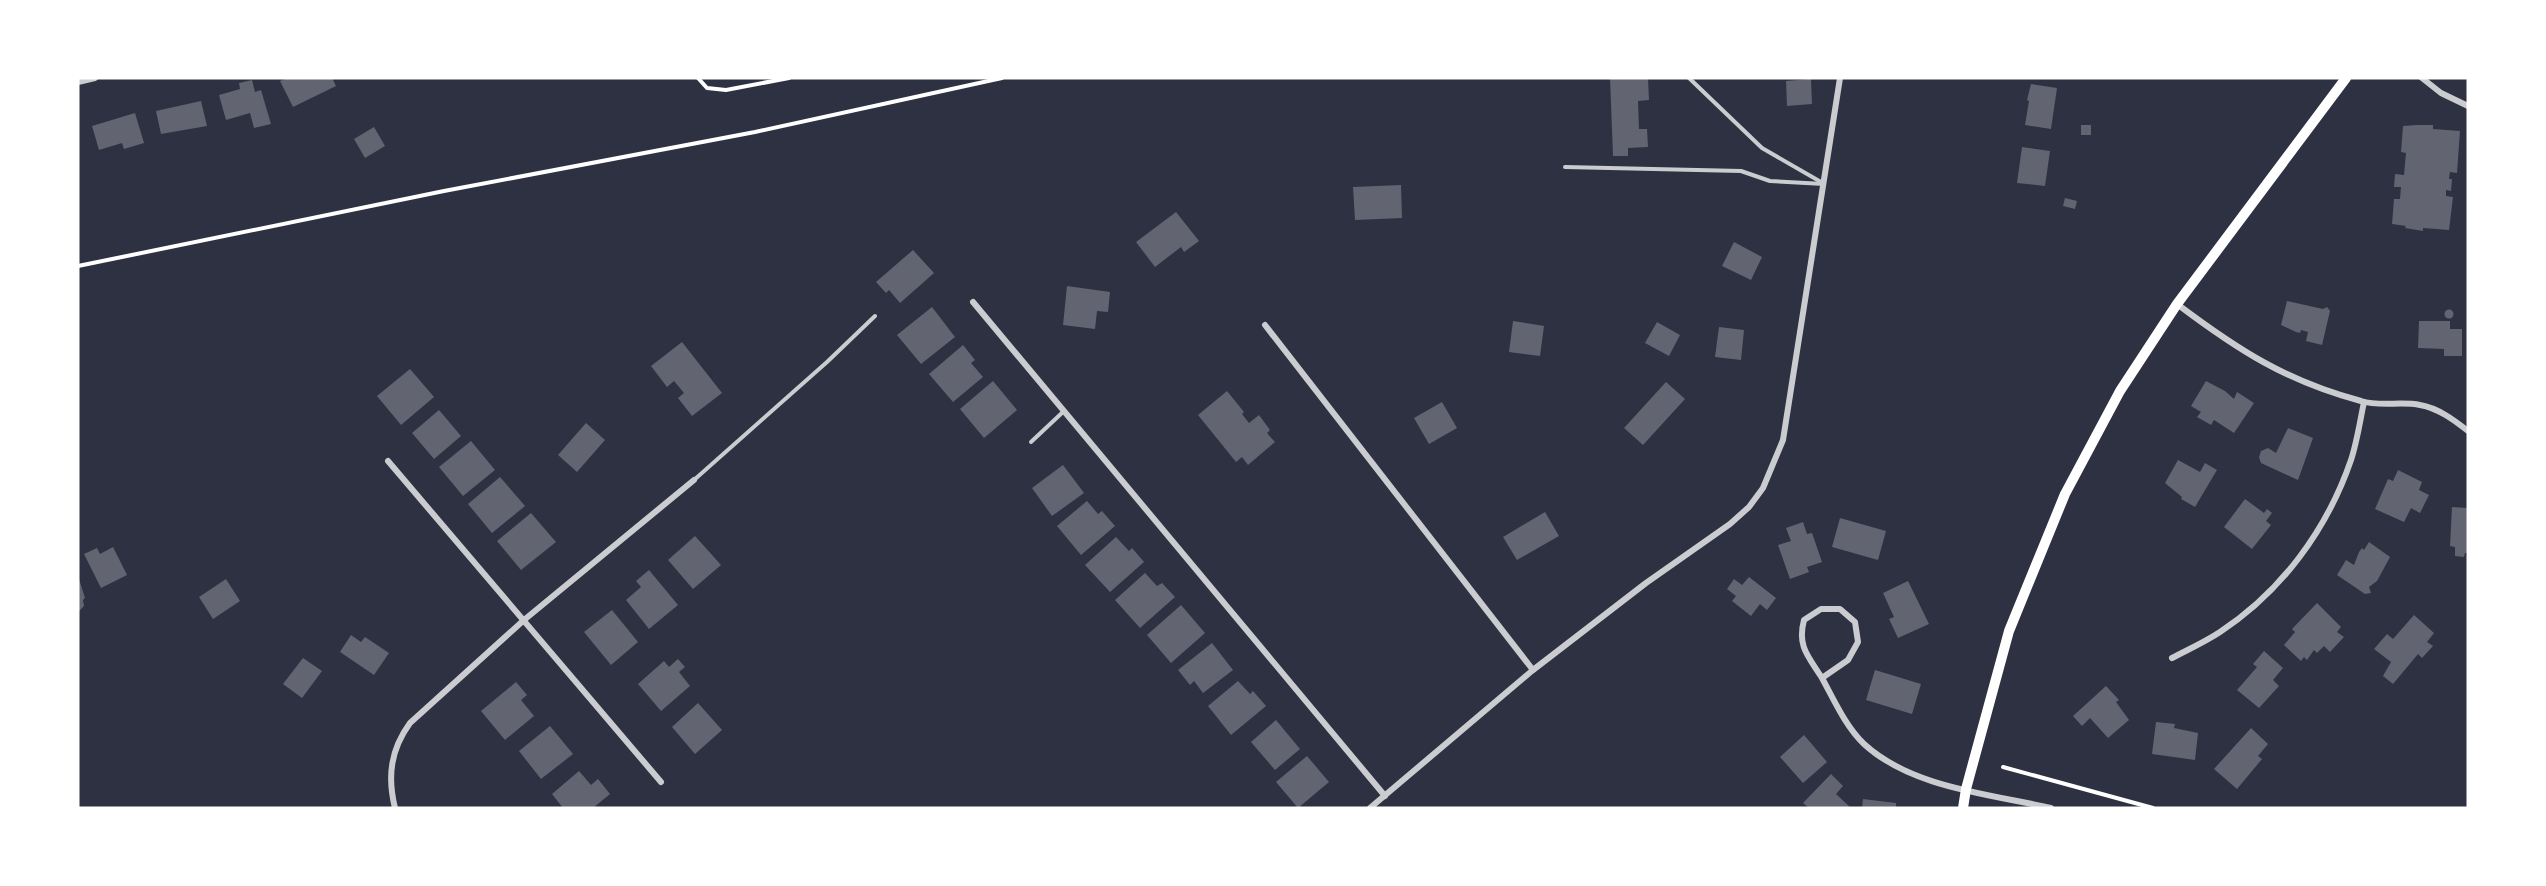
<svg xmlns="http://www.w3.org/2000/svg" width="2546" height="886" font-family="Roboto,sans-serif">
<rect width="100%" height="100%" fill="#2d3142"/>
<g fill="#626471">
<polygon points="287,78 332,78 336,86 293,107 280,81"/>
<polygon points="1610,78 1648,78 1649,100 1638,101 1639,129 1647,129 1648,147 1628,148 1628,156 1613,156"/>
<polygon points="1811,79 1812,104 1787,106 1786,81"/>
<polygon points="252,80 255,92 261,90 271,124 254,128 250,113 226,120 219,95 240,89 239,83"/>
<polygon points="2031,84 2057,88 2051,129 2025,125 2029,101 2027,100"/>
<polygon points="201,101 207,126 161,134 156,111"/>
<polygon points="135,113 144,143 124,149 122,143 99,150 92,126"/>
<rect x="2081" y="125" width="10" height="10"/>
<polygon points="2416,125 2433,125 2433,129 2460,131 2457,173 2450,172 2449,179 2452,179 2451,191 2446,190 2446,196 2453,197 2449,230 2423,228 2423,231 2405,228 2406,226 2392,224 2394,199 2400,199 2401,187 2394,187 2395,174 2404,175 2406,153 2401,152 2403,126"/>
<polygon points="374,127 385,146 365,158 354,139"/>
<polygon points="2022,147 2050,151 2045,186 2017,183"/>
<polygon points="1401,185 1402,218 1355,220 1353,187"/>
<polygon points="2065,198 2077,201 2075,209 2063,206"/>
<polygon points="1176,212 1199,241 1184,252 1181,247 1155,267 1136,242"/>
<polygon points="1734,242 1762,257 1751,280 1722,266"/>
<polygon points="913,250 934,273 900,303 889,290 886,293 876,282"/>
<polygon points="1067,286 1110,292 1108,312 1097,311 1095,329 1063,325"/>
<polygon points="2287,301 2323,309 2327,307 2330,311 2322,345 2306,341 2308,332 2301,330 2300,333 2296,332 2281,325"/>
<polygon points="932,307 955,337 921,364 897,335"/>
<circle cx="2449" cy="314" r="4.5"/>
<polygon points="1513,321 1544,326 1540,356 1509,352"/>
<polygon points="2419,321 2450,321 2450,329 2462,329 2462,356 2444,356 2444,349 2418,348"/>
<polygon points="1657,322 1680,335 1669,356 1645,343"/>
<polygon points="1719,327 1744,330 1741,360 1715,357"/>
<polygon points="682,342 722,393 692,416 678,398 684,393 674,381 667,387 651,366"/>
<polygon points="963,345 975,360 971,363 983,377 953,402 929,374"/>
<polygon points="410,369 434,397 401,425 377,396"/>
<polygon points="993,381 1017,410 984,438 960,409"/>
<polygon points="2206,381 2225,391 2234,399 2237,392 2254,403 2234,433 2214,420 2211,425 2197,417 2201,412 2191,406"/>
<polygon points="1666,382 1685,399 1643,445 1624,428"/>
<polygon points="1227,391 1244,412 1242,414 1249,423 1259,415 1270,430 1267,433 1275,442 1248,465 1242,457 1236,462 1198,415"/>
<polygon points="1442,402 1457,428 1429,444 1414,418"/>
<polygon points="439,410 461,436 434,459 412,433"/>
<polygon points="586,423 605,440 577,472 558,455"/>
<polygon points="2288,428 2313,438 2298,480 2261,463 2259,457 2261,451 2268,448 2276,453"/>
<polygon points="471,441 495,470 463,496 439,467"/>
<polygon points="2178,460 2200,472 2205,463 2217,470 2195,507 2181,499 2182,497 2165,483"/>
<polygon points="1063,465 1084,493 1052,516 1032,488"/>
<polygon points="2398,470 2422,482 2419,490 2429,495 2420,513 2411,508 2404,522 2375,509 2388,479 2393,481"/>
<polygon points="500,477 525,506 492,533 468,504"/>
<polygon points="2245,499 2264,513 2267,509 2272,513 2266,521 2271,525 2252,549 2224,527"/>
<polygon points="1087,501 1098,514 1102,511 1115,526 1081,555 1057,526"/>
<polygon points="2452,507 2468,508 2468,553 2465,553 2464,557 2455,556 2455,547 2450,546"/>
<polygon points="1545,512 1559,536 1517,560 1503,537"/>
<polygon points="531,513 556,542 521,570 497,541"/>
<polygon points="1840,518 1886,531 1878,560 1832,547"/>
<polygon points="1803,522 1807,534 1812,533 1822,562 1807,567 1809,572 1790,579 1778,545 1791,541 1786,528"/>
<polygon points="695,536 721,565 693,589 668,560"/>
<polygon points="1116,537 1129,551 1132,548 1144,562 1110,592 1085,565"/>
<polygon points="2369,542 2390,557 2377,581 2369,587 2371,593 2365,594 2337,575 2346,560 2354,565 2359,552 2362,548 2364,550"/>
<polygon points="113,547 127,575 101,588 84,554 97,548 100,554"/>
<polygon points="649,570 678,605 649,629 626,600 641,587 636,581"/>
<polygon points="1145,573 1157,586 1162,583 1175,597 1140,628 1115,600"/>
<polygon points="78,576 85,598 83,600 84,606 78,612"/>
<polygon points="1749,577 1776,598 1767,610 1760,604 1751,616 1732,601 1736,596 1727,589 1734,579 1742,585"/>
<polygon points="226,579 240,601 213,619 199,597"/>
<polygon points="1908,581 1929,624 1898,638 1889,619 1894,617 1883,593"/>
<polygon points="2317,603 2341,627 2337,632 2344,637 2330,652 2324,646 2317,653 2314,650 2307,660 2304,657 2301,661 2284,645 2295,632 2292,629"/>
<polygon points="1181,605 1205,633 1171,663 1147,635"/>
<polygon points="612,610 638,642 611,665 584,632"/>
<polygon points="2414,615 2434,633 2427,642 2433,646 2422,658 2418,654 2393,684 2383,676 2391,662 2374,649 2387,634 2393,639"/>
<polygon points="351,635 361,642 365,637 389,653 374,675 340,652"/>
<polygon points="1212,643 1233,670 1203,693 1194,681 1190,685 1178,670"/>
<polygon points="2264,651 2283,668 2273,680 2279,686 2259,708 2237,690 2257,667 2253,664"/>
<polygon points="303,658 322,671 302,698 283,684"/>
<polygon points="678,659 685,667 679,672 690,686 661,711 638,684 664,661 669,667"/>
<polygon points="1875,670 1921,684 1912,714 1866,700"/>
<polygon points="1238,681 1250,694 1253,691 1266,706 1231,735 1208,706"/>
<polygon points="516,682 527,695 521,700 534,716 505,740 481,711"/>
<polygon points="2106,686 2119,700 2116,702 2129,720 2108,738 2090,718 2082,726 2073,716"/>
<polygon points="698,703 722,730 695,754 672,727"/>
<polygon points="1276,720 1300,749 1275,770 1251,742"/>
<polygon points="2156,722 2175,724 2174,728 2198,733 2195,760 2152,754"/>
<polygon points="550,726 573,754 541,779 519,751"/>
<polygon points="2251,728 2268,744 2258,756 2262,759 2237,789 2214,769"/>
<polygon points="1804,735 1827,762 1803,783 1780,757"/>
<polygon points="1307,756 1329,782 1298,808 1276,782"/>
<polygon points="579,771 591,785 598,779 610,794 593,808 563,808 552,794"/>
<polygon points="1831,774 1843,786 1836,794 1851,808 1809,808 1803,803"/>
<polygon points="1863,799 1896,803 1896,808 1862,808"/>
</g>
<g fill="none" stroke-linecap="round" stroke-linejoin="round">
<g stroke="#fff" stroke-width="4">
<polyline points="698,78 707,88 726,90 789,78"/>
<polyline points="78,266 444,191 755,132 1002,78"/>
<polyline points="2003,767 2153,808"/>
</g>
<g stroke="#caccd0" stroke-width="4">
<polyline points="1689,78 1762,148 1821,182"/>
<polyline points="1565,167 1741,171 1770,181 1824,184"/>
<polyline points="1031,442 1064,411"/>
<polyline points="694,480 827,362 875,316"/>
</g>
<g stroke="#caccd0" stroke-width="6">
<polyline points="2422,78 2441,93 2468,106"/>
<polyline points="78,82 95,78"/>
<polyline points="973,302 1385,796"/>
<path d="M2177 304C2238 350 2286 381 2361 401 2380 407 2401 401 2420 405 2438 408 2454 420 2468 431"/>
<polyline points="1265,325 1533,670"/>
<polyline points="388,461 661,782"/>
<path d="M2172 658C2187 650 2205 642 2220 632 2281 592 2327 530 2351 460 2357 442 2360 421 2364 402"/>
<path d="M1822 678C1808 656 1797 646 1804 620L1821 609H1840L1855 622 1858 642 1848 660 1822 678C1834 700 1846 727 1864 744 1912 788 1990 794 2051 808"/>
<path d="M395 808C387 776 391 749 410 723L524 620 694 480"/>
<polyline points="1370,808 1533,670 1646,583 1730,524 1749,507 1763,488 1783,440 1840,78"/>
</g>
<polyline stroke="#fff" stroke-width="10" points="1963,808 1966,789 2009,631 2065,494 2120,391 2177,304 2346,78"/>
</g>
<rect width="2546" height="886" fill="none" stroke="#ffffff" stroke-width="159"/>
</svg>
